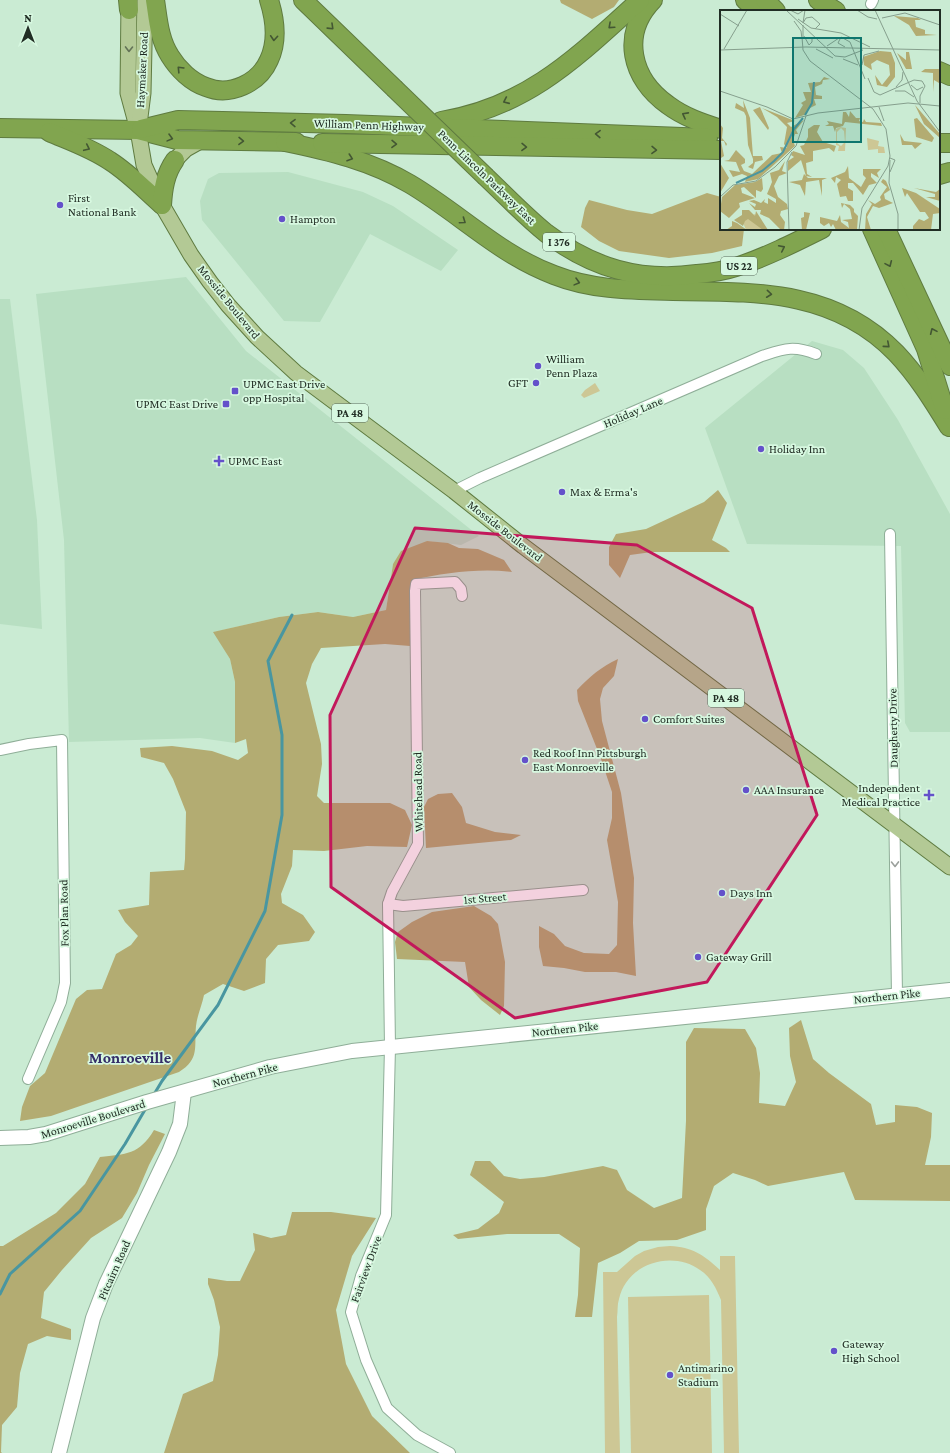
<svg xmlns="http://www.w3.org/2000/svg" width="950" height="1453" font-family="'Crimson Pro',serif">
<rect width="100%" height="100%" fill="#caebd3"/>
<g fill="#b8dfc2">
<polygon points="288,172 363,192 393,206 458,250 441,271 370,234 320,322 284,321 202,220 200,201 208,179 219,173"/>
<polygon points="186,277 246,351 479,536 461,545 427,541 393,564 386,610 353,617 318,612 279,617 214,632 230,659 235,682 235,743 200,738 69,742 64,540 36,294"/>
<polygon points="0,299 10,299 37,520 42,629 0,624"/>
<polygon points="812,341 843,350 864,368 898,420 950,514 950,732 910,732 905,723 901,546 747,544 705,428"/>
</g>
<g fill="#cdc795">
<polygon points="595,383 600,391 584,398 581,395 585,390"/>
<path d="M670 1246C692 1247 704 1255 720 1270V1256H735L739 1453H724L721 1300C716 1288 711 1277 700 1270 672 1250 627 1263 619 1299 617 1305 618 1311 617 1317L620 1453H605L603 1272H617L635 1256 644 1251 658 1247Z"/>
<polygon points="709,1295 712,1453 631,1453 628,1297"/>
</g>
<g fill="#b3ac72">
<polygon points="560,0 619,0 614,7 592,19 561,3"/>
<polygon points="707,193 721,197 721,229 744,229 742,246 712,253 669,258 619,251 599,241 581,227 585,208 589,200 627,210 652,214"/>
<polygon points="718,490 727,503 712,540 726,548 730,552 652,552 630,555 620,578 609,565 609,547 616,534 646,529 704,502"/>
<path d="M427 541 448 543 459 548 478 549 504 560 512 572C479 568 445 573 412 580L410 588V646L385 644 321 648 312 664 306 683 321 744 322 764 317 796 324 803H390L405 810 412 825 407 847 367 846 324 851 293 850 292 866 281 894 282 903 303 915 315 932 309 941 278 945 266 959 265 983 244 991 223 984 204 995C202 1005 197 1016 196 1026 194 1047 200 1059 179 1072L51 1116 20 1121 22 1107 30 1086 45 1073 76 999 87 990 102 989 116 954 131 945 138 936 125 922 118 910 149 905 150 872 184 870 185 859 186 812 173 779 164 763 141 757 140 748 172 746 212 751 238 760 248 753 246 739 235 743V682L230 659 213 632 279 617 318 612 353 617 386 610 393 564 401 551Z"/>
<path d="M618 659 614 676 603 688 600 699 602 721 621 793 634 878 633 923 636 976 616 972H585L564 968 543 966 539 947V926L554 934 565 946 584 953 609 954 617 945 618 902 607 840 612 818V792L601 759 578 701 577 690C590 676 601 667 618 659Z"/>
<polygon points="452,793 462,807 466,823 495,832 521,835 511,840 426,848 424,807 428,799 438,794"/>
<polygon points="474,906 491,916 498,924 505,962 504,1006 500,1015 481,1000 469,987 465,962 397,959 395,942 398,932 412,922 432,912"/>
<polygon points="801,1020 813,1059 829,1073 871,1104 876,1125 895,1122 895,1105 917,1107 932,1113 931,1137 925,1165 950,1165 950,1201 855,1200 844,1172 768,1186 755,1180 733,1173 714,1186 706,1209 706,1230 677,1240 639,1241 620,1253 598,1263 592,1317 575,1317 578,1295 580,1248 559,1234 507,1234 458,1239 453,1235 478,1229 499,1213 504,1202 470,1175 475,1161 490,1161 504,1176 520,1179 544,1177 603,1166 617,1170 627,1190 654,1208 682,1198 686,1121 686,1042 694,1028 745,1029 756,1048 760,1073 759,1103 785,1106 796,1082 790,1056 789,1028"/>
<path d="M154 1130 165 1134 149 1165 137 1193 122 1218 91 1238 62 1270 44 1292 41 1318 71 1329V1340L47 1336 28 1344 20 1373 17 1407 2 1425 1 1452 2 1453H0V1246H3L56 1213 85 1184 100 1157C126 1154 139 1155 154 1130Z"/>
<polygon points="292,1212 331,1212 376,1218 352,1256 336,1310 346,1364 372,1416 410,1453 164,1453 183,1394 213,1381 218,1355 220,1327 214,1300 208,1284 208,1278 227,1281 240,1281 255,1250 253,1233 271,1238 286,1235"/>
</g>
<g fill="none" stroke-linecap="round" stroke-linejoin="round">
<g stroke="#4996a0" stroke-width="3">
<polyline points="153,1096 162,1081 218,1005 265,911 282,815 282,735 268,661 292,615"/>
<polyline points="0,1294 10,1274 80,1211 125,1144 146,1108"/>
</g>
<g stroke="#8fae98" stroke-width="12">
<g id="street">
<polyline points="871,4 873,0"/>
<path d="M454 491 480 478 762 356C784 349 793 345 816 354"/>
<polyline points="890,534 897,995"/>
<polyline points="0,750 29,744 62,740 65,983 61,1002 28,1079"/>
<polyline points="388,904 403,906 583,890"/>
<polyline points="450,1453 417,1435 387,1408 366,1360 351,1312 361,1276 386,1215 390,1047 388,904 392,892 418,844 415,591 416,584 455,582 461,589 462,596"/>
</g>
</g>
<g stroke="#8fae98" stroke-width="16">
<g id="secondary">
<polyline points="0,1138 29,1137 46,1134 147,1102 270,1067 352,1051 950,990"/>
<polyline points="59,1453 93,1318 106,1284 169,1152 180,1124 184,1092"/>
</g>
</g>
<g stroke="#5f7b40" stroke-width="17">
<g id="primary">
<polyline points="129,0 128,93 138,130 144,165 162,205 191,255 210,282 228,305 257,337 296,373 454,491 523,546 950,867"/>
<polyline points="139,125 143,93 145,0"/>
<polyline points="175,160 186,149 202,140"/>
</g>
</g>
<g stroke="#5f7b40" stroke-width="20">
<g id="highway">
<polyline points="128,0 129,10"/>
<path d="M155 0C158 19 159 39 170 56 178 69 191 82 206 87 230 97 259 83 269 60 278 41 275 19 269 0"/>
<polyline points="303,0 394,88"/>
<path d="M653 0C620 34 631 79 668 105 684 117 702 123 721 129"/>
<polyline points="745,0 758,11"/>
<polyline points="765,0 776,11"/>
<polyline points="818,0 836,11"/>
<polyline points="939,71 950,76"/>
<path d="M441 121C528 107 578 56 640 0"/>
<polyline points="0,128 138,130 177,140 296,142"/>
<polyline points="141,129 178,120 346,124 708,138"/>
<path d="M49 132C70 141 91 148 110 161 129 173 145 190 162 205"/>
<path d="M285 142C329 151 371 161 410 184 459 213 500 255 554 275 592 290 632 290 673 291 755 292 834 289 896 353 917 375 933 401 949 427"/>
<polyline points="322,143 721,150"/>
<polyline points="939,143 950,143"/>
<polyline points="939,175 950,172"/>
<path d="M486 177C506 196 525 216 546 233 592 268 640 282 697 274 710 273 724 271 736 267 766 257 794 243 822 229"/>
<path d="M162 205C163 189 165 174 175 160"/>
<polyline points="872,229 926,349 945,410"/>
<polyline points="886,229 950,366"/>
</g>
</g>
<use href="#street" stroke="#fff" stroke-width="10"/>
<use href="#secondary" stroke="#fff" stroke-width="14"/>
<use href="#primary" stroke="#b3c995" stroke-width="15"/>
<use href="#highway" stroke="#81a54f" stroke-width="18"/>
<g stroke="#5f7b40" stroke-width="20" stroke-linecap="butt">
<polyline id="highway-bridge" points="394,88 486,177"/>
</g>
<use href="#highway-bridge" stroke="#81a54f" stroke-width="18"/>
</g>
<defs><path id="oneway-chevron" d="M-2-3.5L2.5 0L-2 3.5" fill="none" stroke-width="1.6" stroke-linecap="round" stroke-linejoin="round"/></defs>
<g stroke="#435733">
<use href="#oneway-chevron" transform="translate(611 26) rotate(138)"/>
<use href="#oneway-chevron" transform="translate(331 27) rotate(44)"/>
<use href="#oneway-chevron" transform="translate(274 38) rotate(94)"/>
<use href="#oneway-chevron" transform="translate(180 69) rotate(-134)"/>
<use href="#oneway-chevron" transform="translate(506 101) rotate(156)"/>
<use href="#oneway-chevron" transform="translate(685 115) rotate(-152)"/>
<use href="#oneway-chevron" transform="translate(293 123) rotate(-179)"/>
<use href="#oneway-chevron" transform="translate(598 134) rotate(-178)"/>
<use href="#oneway-chevron" transform="translate(170 138) rotate(15)"/>
<use href="#oneway-chevron" transform="translate(241 141) rotate(1)"/>
<use href="#oneway-chevron" transform="translate(394 144) rotate(1)"/>
<use href="#oneway-chevron" transform="translate(524 147) rotate(1)"/>
<use href="#oneway-chevron" transform="translate(87 148) rotate(25)"/>
<use href="#oneway-chevron" transform="translate(654 150) rotate(1)"/>
<use href="#oneway-chevron" transform="translate(350 158) rotate(19)"/>
<use href="#oneway-chevron" transform="translate(463 221) rotate(35)"/>
<use href="#oneway-chevron" transform="translate(782 248) rotate(-26)"/>
<use href="#oneway-chevron" transform="translate(889 264) rotate(66)"/>
<use href="#oneway-chevron" transform="translate(577 282) rotate(15)"/>
<use href="#oneway-chevron" transform="translate(769 294) rotate(6)"/>
<use href="#oneway-chevron" transform="translate(933 331) rotate(-114)"/>
<use href="#oneway-chevron" transform="translate(887 345) rotate(41)"/>
</g>
<use stroke="#637357" href="#oneway-chevron" transform="translate(129 49) rotate(91)"/>
<use stroke="#9ba09c" href="#oneway-chevron" transform="translate(895 864) rotate(89)"/>
<path fill="#c2185b" fill-opacity="0.2" stroke="#c2185b" stroke-width="3" stroke-linejoin="round" d="M415 528 637 545 752 608 817 815 707 982 515 1018 331 887 330 715Z"/>
<g fill="#6451ca" stroke="#d7f8e0" stroke-width="1.5">
<circle cx="60" cy="205" r="4"/>
<circle cx="282" cy="219" r="4"/>
<circle cx="538" cy="366" r="4"/>
<circle cx="536" cy="383" r="4"/>
<rect x="231" y="387" width="8" height="8" rx="2"/>
<rect x="222" y="400" width="8" height="8" rx="2"/>
<circle cx="761" cy="449" r="4"/>
<path d="M217 455h4v4h4v4h-4v4h-4v-4h-4v-4h4z"/>
<circle cx="562" cy="492" r="4"/>
<circle cx="645" cy="719" r="4"/>
<circle cx="525" cy="760" r="4"/>
<circle cx="746" cy="790" r="4"/>
<path d="M927 789h4v4h4v4h-4v4h-4v-4h-4v-4h4z"/>
<circle cx="722" cy="893" r="4"/>
<circle cx="698" cy="957" r="4"/>
<circle cx="834" cy="1351" r="4"/>
<circle cx="670" cy="1375" r="4"/>
</g>
<g text-anchor="middle" stroke-width="3.5" stroke-linejoin="round" paint-order="stroke">
<g fill="#d7f8e0" stroke="#586a5c" stroke-width="1">
<rect x="543" y="233" width="32" height="18" rx="3"/>
<rect x="721" y="257" width="36" height="18" rx="3"/>
<rect x="332" y="404" width="36" height="18" rx="3"/>
<rect x="708" y="689" width="36" height="18" rx="3"/>
</g>
<g font-size="11" font-weight="bold" fill="#212d24">
<text x="559" y="246">I 376</text>
<text x="739" y="270">US 22</text>
<text x="350" y="417">PA 48</text>
<text x="726" y="702">PA 48</text>
</g>
<g font-size="12" fill="#212d24" stroke="#d7f8e0">
<text transform="translate(142 70) rotate(-87)" y="4">Haymaker Road</text>
<text transform="translate(369 125) rotate(2)" y="4">William Penn Highway</text>
<text transform="translate(487 177) rotate(44)" y="4">Penn-Lincoln Parkway East</text>
<text transform="translate(229 302) rotate(51)" y="4">Mosside Boulevard</text>
<text transform="translate(633 412) rotate(-23)" y="4">Holiday Lane</text>
<text transform="translate(505 531) rotate(38)" y="4">Mosside Boulevard</text>
<text transform="translate(893 728) rotate(-91)" y="4">Daugherty Drive</text>
<text transform="translate(418 792) rotate(-91)" y="4">Whitehead Road</text>
<text transform="translate(485 898) rotate(-5)" y="4">1st Street</text>
<text transform="translate(64 913) rotate(-91)" y="4">Fox Plan Road</text>
<text transform="translate(887 996) rotate(-6)" y="4">Northern Pike</text>
<text transform="translate(565 1029) rotate(-6)" y="4">Northern Pike</text>
<text transform="translate(245 1075) rotate(-15)" y="4">Northern Pike</text>
<text transform="translate(93 1119) rotate(-17)" y="4">Monroeville Boulevard</text>
<text transform="translate(366 1269) rotate(-70)" y="4">Fairview Drive</text>
<text transform="translate(114 1270) rotate(-66)" y="4">Pitcairn Road</text>
</g>
<g font-size="12" fill="#212d24" stroke="#d7f8e0" text-anchor="start">
<text x="68" y="202">First<tspan x="68" dy="14">National Bank</tspan></text>
<text x="290" y="223">Hampton</text>
<text x="546" y="363">William<tspan x="546" dy="14">Penn Plaza</tspan></text>
<text x="528" y="387" text-anchor="end">GFT</text>
<text x="243" y="388">UPMC East Drive<tspan x="243" dy="14">opp Hospital</tspan></text>
<text x="218" y="408" text-anchor="end">UPMC East Drive</text>
<text x="769" y="453">Holiday Inn</text>
<text x="228" y="465">UPMC East</text>
<text x="570" y="496">Max &amp; Erma's</text>
<text x="653" y="723">Comfort Suites</text>
<text x="533" y="757">Red Roof Inn Pittsburgh<tspan x="533" dy="14">East Monroeville</tspan></text>
<text x="920" y="792" text-anchor="end">Independent<tspan x="920" dy="14">Medical Practice</tspan></text>
<text x="754" y="794">AAA Insurance</text>
<text x="730" y="897">Days Inn</text>
<text x="706" y="961">Gateway Grill</text>
<text x="842" y="1348">Gateway<tspan x="842" dy="14">High School</tspan></text>
<text x="678" y="1372">Antimarino<tspan x="678" dy="14">Stadium</tspan></text>
</g>
<g font-size="16" font-weight="bold" fill="#342d68" stroke="#d7f8e0">
<text x="130" y="1063">Monroeville</text>
</g>
</g>
<g transform="translate(720 10)">
<rect width="220" height="220" fill="#caebd3"/>
<path d="M120 117 126 118 125 141H118L119 136 116 135V119ZM121 118 124 121 125 132 121 136 117 133V122ZM147 128 159 131 158 136 164 137 165 143H158V139L148 140ZM35 204 43 220H26L22 210Z" fill="#cdc795" fill-rule="evenodd"/>
<path d="M174 6 198 8 201 10H195L196 17 205 20V24L217 25 196 26 189 15ZM160 41 171 42 175 53V67L167 77 157 75 155 65 162 75 170 65 169 55 157 50 151 54 152 60 144 55 143 47ZM186 42H189L192 59H186L177 43 186 50ZM205 59H220L219 73 214 70 213 82V63L201 62ZM104 67 110 69 103 70 102 74 95 77 96 85 102 86V89H94L96 95 88 99 87 104 75 108 83 95 81 93 86 90 83 82H91L88 73 100 72ZM23 90 30 108 33 146H42L43 150 35 152 33 159 28 157 33 153V149L28 135 26 106 24 102 15 98 16 93 24 98ZM195 95 220 124V128L204 114ZM40 97 49 118 48 120 33 100ZM42 98 75 111 67 113 71 117 84 110 76 120 78 124H75L73 130 75 136 38 169 25 172 27 166 22 164 13 167 9 160 20 162 16 152 4 151 9 150 16 140 25 149V153L21 155 24 161 32 164 52 145 62 143 60 137 67 138 64 134 67 117 57 107ZM130 101 136 108H140L139 111 143 112 144 109 146 112 161 113 162 116 125 112 123 116 116 118 115 122 113 116H105L109 114 107 111 122 114 123 102H126L129 107ZM197 108 214 128 212 132 196 127 194 109ZM0 114 3 118 2 128 7 134 6 136 4 131H1L4 146 1 148 0 153 9 168 0 183ZM94 115H100L97 122 103 132 116 136 114 142 109 138 93 141V151L86 153 87 164 92 167 86 166 81 150 68 161V151L74 147 71 145 73 141 85 145 80 136 84 135 88 127V119ZM180 124 184 131 202 133 195 139 192 135H182ZM65 151 62 161 67 163 59 166 54 176 58 187 67 194 68 199 61 201 60 205 65 212 64 220H61L49 208 40 204 41 200H35L29 193 35 197 36 194 29 191 34 190 41 193 45 189 44 192 48 194V188L56 193V189L47 184 52 172 50 163 59 160ZM128 156 129 168 141 177 146 168 143 165V159H161L157 163 159 168 151 163V167L157 173 149 175 143 185 133 173H128V178L133 181V191H128L126 186 120 187 117 174 121 170 116 167 115 173 111 168 125 162ZM84 164 88 168H107L102 170V186L99 170 86 172 85 186 80 175 69 172 82 170ZM42 168 43 179 41 182 36 180V188L24 177 21 178 22 183 35 188 19 193 20 197 9 208 0 201 2 187 15 175 35 172ZM163 169 166 171 170 180 164 184 165 189 173 193 159 198 153 196 147 207 151 220H145L146 204 152 194 148 190 155 194 161 190 160 187 167 177 161 172ZM182 178 196 183 220 199V203L213 204 211 220H193V216L199 209 204 211 209 208 205 202H200L187 183 185 187ZM194 178 216 182 220 179V191L206 187H215V184ZM121 193 130 195 134 199V202L138 206 137 220H116L113 214 111 217 109 213 104 216 100 213V207L117 211 120 205 121 212 129 218 128 212 122 210 132 209 130 199 124 194 122 198ZM22 200H29L35 206 36 201 48 220H43L28 209 25 211 23 216 14 210 22 205ZM84 202 90 203 86 220H82L81 208 84 207ZM12 211 17 213 27 220H6L12 216Z" fill="#b3ac72"/>
<path fill="none" stroke="#4996a0" stroke-width="2" d="M85 105 92 93 94 72M16 173 42 161 54 151 63 142 74 119 83 108"/>
<path fill="none" stroke="#869f8d" stroke-width="1" d="M66 0 115 46 125 47 143 40M70 0 78 4 84 0M137 0 148 7 157 9M155 0 197 91 220 122M0 4 19 16M162 8 185 3 220 15M78 9 91 18 121 23 150 37M74 11 81 21 82 29M83 13 85 0M83 13 86 8 92 7 100 14 95 19M83 15V28M84 26 89 35 92 32V27M82 27 83 40 90 51 153 99 166 119 170 146 168 156 142 198 139 220M107 36 119 28M125 37 118 33 121 27 130 32 145 69M4 39 27 0M96 39 113 48M0 40 86 37 220 40M123 49 138 55M142 55 144 45 159 41M148 68 154 82 160 85 194 70 202 71 205 76 200 86V93M191 75 197 80 203 77M176 77 182 70 183 62M0 81 47 97 73 109 98 103 188 93 220 96M175 81H185L194 87M159 97 164 111M170 148 175 150 170 162M170 150 169 173 178 204V220M0 187 13 175 36 171 55 157 76 136 86 106M69 220 67 152 72 142"/>
<path fill="#0f766e" fill-opacity="0.15" stroke="#0f766e" stroke-width="2" d="M73 28H141V132H73Z"/>
<rect width="220" height="220" fill="none" stroke="#212d24" stroke-width="2"/>
</g>
<g transform="translate(28 28)" stroke="#d7f8e0" stroke-width="3" paint-order="stroke">
<path d="M0-3L7 15L0 10L-7 15Z" fill="#212d24"/>
<text y="-6" font-size="11" font-weight="bold" text-anchor="middle" fill="#212d24">N</text>
</g>
</svg>
